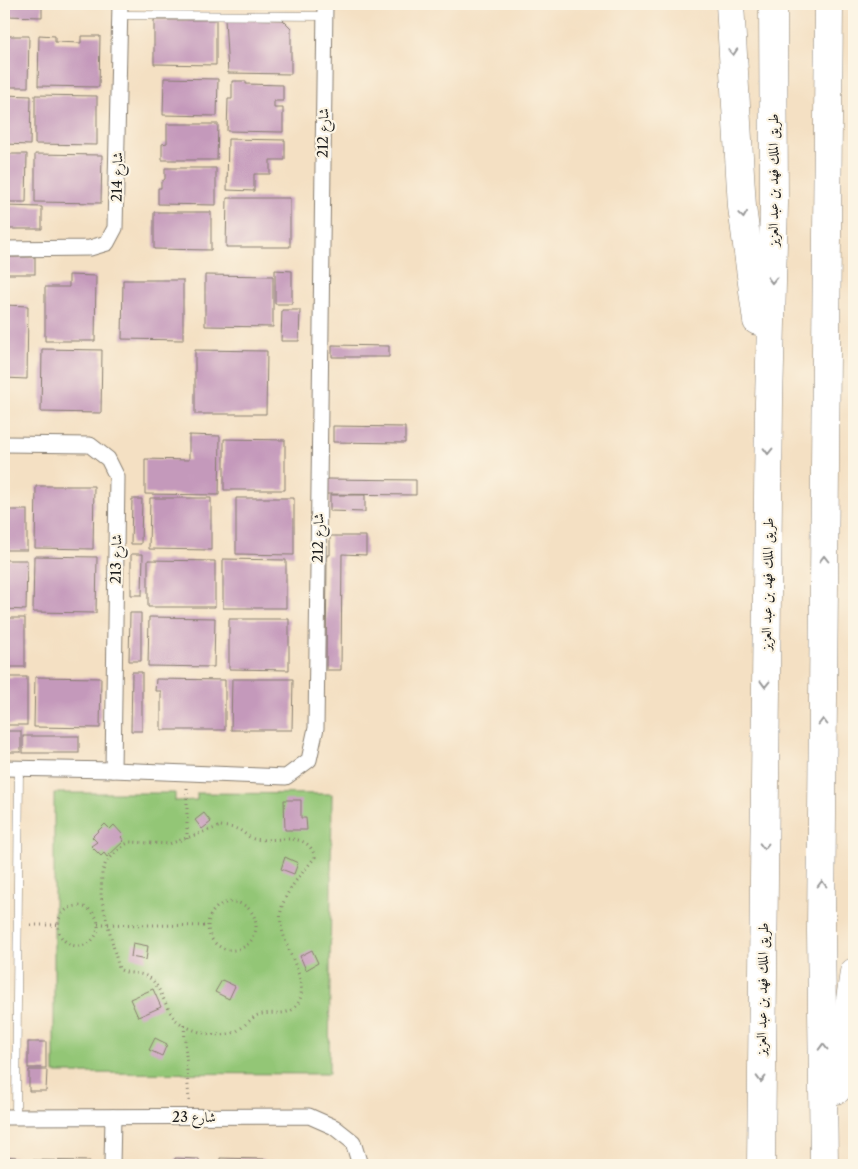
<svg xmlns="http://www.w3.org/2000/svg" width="858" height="1169" font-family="'Libre Caslon Text',Amiri,serif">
<rect width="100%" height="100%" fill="#fcf5e5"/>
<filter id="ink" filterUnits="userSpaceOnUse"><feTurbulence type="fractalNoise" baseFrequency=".02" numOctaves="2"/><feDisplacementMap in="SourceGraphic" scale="10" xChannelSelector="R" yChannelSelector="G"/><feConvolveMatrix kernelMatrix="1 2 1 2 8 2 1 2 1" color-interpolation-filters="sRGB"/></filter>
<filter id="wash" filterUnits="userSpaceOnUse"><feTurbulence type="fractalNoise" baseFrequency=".0096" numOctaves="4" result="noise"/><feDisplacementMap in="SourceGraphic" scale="20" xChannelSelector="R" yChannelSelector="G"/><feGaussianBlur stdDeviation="1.12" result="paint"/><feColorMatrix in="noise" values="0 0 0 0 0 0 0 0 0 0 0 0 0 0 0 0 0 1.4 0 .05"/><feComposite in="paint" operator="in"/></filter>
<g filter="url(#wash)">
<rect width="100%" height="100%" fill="#f4e0c3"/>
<polygon fill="#93c676" stroke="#587149" points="54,793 175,793 175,801 197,800 197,793 332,794 329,1074 54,1073"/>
<g id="blocks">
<g fill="#c499bb">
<polygon points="5,4 42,4 42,17 5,16"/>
<polygon points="225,19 283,20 291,28 291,74 228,73"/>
<polygon points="154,20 216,20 216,65 154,64"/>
<polygon points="39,35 55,36 55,42 81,43 81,36 100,36 99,87 38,86"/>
<polygon points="4,36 29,36 28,87 4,87"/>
<polygon points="164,78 218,79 217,116 163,115"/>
<polygon points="232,81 246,81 246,84 283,85 283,101 274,101 274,108 283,108 283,132 227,131 228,99 232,99"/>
<polygon points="4,95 31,96 30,145 4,144"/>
<polygon points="35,95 97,96 97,145 35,144"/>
<polygon points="167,124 218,124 217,160 162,160 162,144 167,143"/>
<polygon points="228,139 285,140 285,160 270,160 270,174 254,174 254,191 227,190"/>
<polygon points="4,154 27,154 26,202 4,202"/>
<polygon points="35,154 102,155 101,203 35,202"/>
<polygon points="165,168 216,168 216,205 158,204 158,188 161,188 161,182 165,179"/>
<polygon points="227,198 290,198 290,247 226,247"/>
<polygon points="4,206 42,207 42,229 4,229"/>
<polygon points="154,212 211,212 211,250 154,249"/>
<rect x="5" y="257" width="30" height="17"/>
<polygon points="275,270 292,271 292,304 275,304"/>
<polygon points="69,275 96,276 95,341 45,341 45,287 69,287"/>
<polygon points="205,275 273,276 273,327 205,326"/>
<polygon points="123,280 183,280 183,340 122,339"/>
<polygon points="4,305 28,306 27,379 4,378"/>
<polygon points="282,310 300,310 299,341 281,341"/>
<polygon points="332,345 389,346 389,357 332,357"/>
<polygon points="42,349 102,350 101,413 41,412"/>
<polygon points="195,350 267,351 266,414 195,414"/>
<polygon points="333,426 405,427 405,443 333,442"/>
<polygon points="189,435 220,436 219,495 145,494 145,459 189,460"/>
<polygon points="224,439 285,440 285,490 224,490"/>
<polygon points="326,479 416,480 416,495 326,494"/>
<polygon points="36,486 94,486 93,549 35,548"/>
<polygon points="330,495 365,495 365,512 330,511"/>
<polygon points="150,498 211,498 211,550 149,549"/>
<polygon points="236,498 294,498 294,555 236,554"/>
<polygon points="132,499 142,499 141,544 131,544"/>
<rect x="4" y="510" width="23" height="40"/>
<polygon points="330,536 366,536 366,555 342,554 341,670 326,670 327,555 330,555"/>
<polygon points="131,554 143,554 142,595 131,595"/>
<polygon points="34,556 97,557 96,613 33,612"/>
<polygon points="223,559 286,560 286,608 223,608"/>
<polygon points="4,560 27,560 26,610 4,609"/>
<polygon points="148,560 215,561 215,607 148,607"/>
<polygon points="130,613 141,613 141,661 129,661"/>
<polygon points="149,617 215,618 214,667 148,666"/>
<rect x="4" y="618" width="21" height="49"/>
<polygon points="229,619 289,619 289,670 229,669"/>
<polygon points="132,672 142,672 142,731 131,731"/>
<rect x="4" y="677" width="23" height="48"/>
<polygon points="35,677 101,678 100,728 34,727"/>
<polygon points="156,679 225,680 225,730 161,730 161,691 155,691"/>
<polygon points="232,679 293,679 292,730 231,730"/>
<rect x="4" y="731" width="17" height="21"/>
<rect x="23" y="736" width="56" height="17"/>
<polygon points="284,800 301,800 301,818 306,818 307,830 285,830"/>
<polygon points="204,813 211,822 202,829 195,820"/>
<polygon points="105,824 110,829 114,825 123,835 121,837 124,841 107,857 104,853 101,856 91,846 97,842 92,837"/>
<polygon points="285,857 298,863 294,874 281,869"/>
<polygon points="133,943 148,946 146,960 131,957"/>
<polygon points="312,950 318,963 306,970 300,956"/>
<polygon points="222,980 235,986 229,999 215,992"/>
<polygon points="153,989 161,1007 138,1017 130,999"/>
<polygon points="155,1038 167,1044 162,1056 149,1050"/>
<rect x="28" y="1042" width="18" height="26"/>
<polygon points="29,1070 47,1070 46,1091 29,1091"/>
<polygon points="4,1156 16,1157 16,1165 4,1165"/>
<polygon points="175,1158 199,1159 199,1165 175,1165"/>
<polygon points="220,1158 264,1159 264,1165 272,1160 275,1165 220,1165"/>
<polygon points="29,1160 90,1161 90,1165 29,1165"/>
</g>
</g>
</g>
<g filter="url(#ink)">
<use href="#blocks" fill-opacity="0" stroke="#887e70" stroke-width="1"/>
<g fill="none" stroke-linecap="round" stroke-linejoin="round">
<g stroke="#887e70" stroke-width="9">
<g id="service">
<polyline points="120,15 325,16"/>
<polyline points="16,1117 19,768"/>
</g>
</g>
<g stroke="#887e70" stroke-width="17">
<g id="minor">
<polyline points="4,249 90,248 107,243 115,228 120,4"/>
<polyline points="4,444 90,445 108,459 117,477 113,770"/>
<polyline points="4,768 113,770 286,777 309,760 316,728 325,4"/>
<polyline points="4,1117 309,1116 334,1127 353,1142 360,1165"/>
<polyline points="112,1165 113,1117"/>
</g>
</g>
<g stroke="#887e70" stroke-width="29">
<g id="motorway">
<polyline points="730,4 742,207 757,321"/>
<polyline points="837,1090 854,972"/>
<polyline points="761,1165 769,402 774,203 773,4"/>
<polyline points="824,1165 821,931 829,4"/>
</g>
</g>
<g stroke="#887e70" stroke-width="3" stroke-dasharray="1 4" stroke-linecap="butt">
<polyline points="187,788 187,839"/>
<path d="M221 826C226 827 232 827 237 829 243 831 247 837 254 839 277 843 307 829 315 857 303 873 285 890 281 911 276 943 314 980 297 1005 287 1019 266 1009 254 1017 249 1021 243 1027 237 1031 220 1040 190 1032 176 1020 167 1011 162 991 153 981 143 970 130 976 119 969L101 897 102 873 106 862 124 845 130 842 169 844Z"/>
<circle cx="232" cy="926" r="24"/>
<circle cx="78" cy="926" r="20"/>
<polyline points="98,924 208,926"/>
<polyline points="31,925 58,925"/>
<polyline points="184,1025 189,1101"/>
</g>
<use href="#service" stroke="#fff" stroke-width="8"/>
<use href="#minor" stroke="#fff" stroke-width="15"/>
<use href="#motorway" stroke="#fff" stroke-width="28"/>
</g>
<defs><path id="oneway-chevron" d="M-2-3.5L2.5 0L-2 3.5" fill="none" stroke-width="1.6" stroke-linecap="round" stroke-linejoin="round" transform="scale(1.25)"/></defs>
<g stroke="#999">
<use href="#oneway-chevron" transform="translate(733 52) rotate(87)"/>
<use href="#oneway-chevron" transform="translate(743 215) rotate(82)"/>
<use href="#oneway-chevron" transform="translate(772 280) rotate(91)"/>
<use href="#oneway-chevron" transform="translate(768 451) rotate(91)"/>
<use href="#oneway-chevron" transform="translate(824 559) rotate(-90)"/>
<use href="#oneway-chevron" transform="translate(765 684) rotate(91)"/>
<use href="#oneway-chevron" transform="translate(823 722) rotate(-90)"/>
<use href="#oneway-chevron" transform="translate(764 846) rotate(91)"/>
<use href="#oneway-chevron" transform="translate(822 884) rotate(-90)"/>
<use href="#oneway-chevron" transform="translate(823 1047) rotate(-91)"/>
<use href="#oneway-chevron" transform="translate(761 1079) rotate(91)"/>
</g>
</g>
<g text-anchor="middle" stroke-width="4.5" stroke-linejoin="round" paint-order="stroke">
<g font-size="14" fill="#1c1c1c" stroke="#fcf5e5">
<text transform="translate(323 133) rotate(-89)" y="5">شارع 212</text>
<text transform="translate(117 177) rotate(-89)" y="5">شارع 214</text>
<text transform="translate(773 180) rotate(-90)" y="5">طريق الملك فهد بن عبد العزيز</text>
<text transform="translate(318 538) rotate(-89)" y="5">شارع 212</text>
<text transform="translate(116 559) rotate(-89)" y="5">شارع 213</text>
<text transform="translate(767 584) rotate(-89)" y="5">طريق الملك فهد بن عبد العزيز</text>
<text transform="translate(762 989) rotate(-89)" y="5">طريق الملك فهد بن عبد العزيز</text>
<text x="194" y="1122">شارع 23</text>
</g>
</g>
<rect width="858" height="1169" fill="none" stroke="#fcf5e5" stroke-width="20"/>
</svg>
